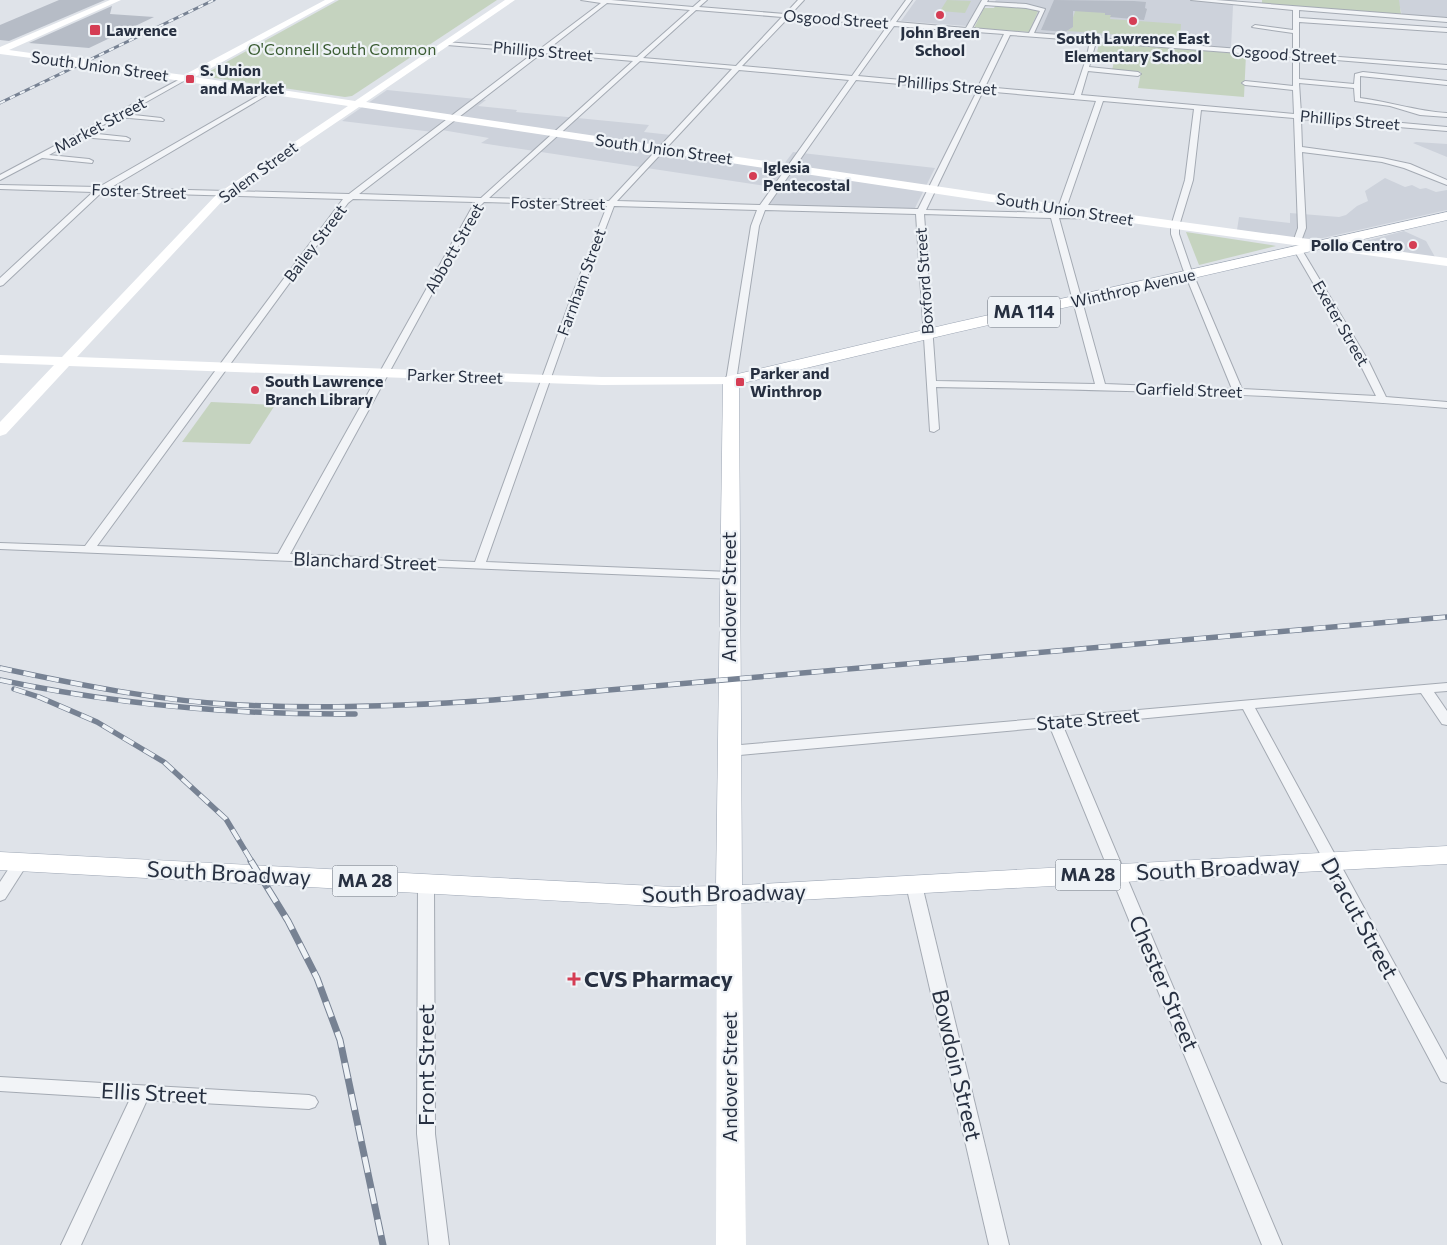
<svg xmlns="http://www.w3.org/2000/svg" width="1447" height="1245" font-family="Commissioner,sans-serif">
<rect width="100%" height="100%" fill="#dfe3e9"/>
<g fill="#cdd2db">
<polygon points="916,0 982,0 967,26 901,21"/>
<polygon points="996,0 1237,0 1233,6 1231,48 1029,32 1037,11 993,4"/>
<polygon points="1398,0 1447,0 1447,18 1402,15"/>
<polygon points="387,90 486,100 478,106 517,110 516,112 649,125 644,132 671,135 660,146 784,164 793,152 935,168 914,210 766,205 779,188 481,143 489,138 436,129 433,132 342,121"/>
<polygon points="1416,142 1447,144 1447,157 1413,143"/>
<polygon points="1385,178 1405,187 1412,185 1420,189 1426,188 1436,192 1447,190 1447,210 1323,238 1301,239 1237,230 1239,217 1290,223 1290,213 1339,217 1346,215 1357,206 1368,201 1365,191"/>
<polygon points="1404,231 1426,241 1435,257 1350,245"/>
</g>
<g fill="#c5d3bf">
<polygon points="339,0 497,0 352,96 345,97 201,76"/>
<polygon points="947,0 971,1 965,13 940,11"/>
<polygon points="1262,0 1399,0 1401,14 1262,4"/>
<polygon points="996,5 1031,8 1038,11 1029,32 974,28 984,8 994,8"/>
<polygon points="1076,9 1105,13 1105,15 1111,15 1110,19 1181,24 1180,39 1067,31 1073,27 1071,23"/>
<polygon points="1099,43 1246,54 1244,97 1138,88 1141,72 1112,70 1115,58 1096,57"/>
<polygon points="1186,232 1271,245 1276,246 1199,265"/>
<polygon points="211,402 275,405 250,444 182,442"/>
</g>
<g fill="#b6bcc6">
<polygon points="59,0 105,0 9,41 0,40 0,25"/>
<polygon points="1054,0 1134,1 1146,2 1145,8 1147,9 1144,20 1110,17 1111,15 1105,15 1105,13 1073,11 1073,27 1065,32 1041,30"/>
<polygon points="112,6 110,14 154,17 89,48 29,43"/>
</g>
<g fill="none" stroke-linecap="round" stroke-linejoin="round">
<g stroke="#a4aab3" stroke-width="2">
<g id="street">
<path d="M581 0H611L693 7 701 0H707L699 7 785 14 798 0H804L791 14 890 22 906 0H912L896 22 966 28 982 0H988L987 2 1026 4 1045 9 1034 33 1293 53V33L1252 27 1255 25 1293 30V10L1191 0H1216L1447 18V22L1299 10V18L1447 28V32L1299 22V54L1447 65V69L1299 57V79L1354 84 1355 74 1363 72 1447 81V85L1360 76V98C1390 102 1417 111 1447 113V117L1420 115 1390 106 1355 101 1354 88 1299 83 1301 114 1447 127V131L1301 119 1302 147 1382 158 1410 164 1447 180V185L1404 168 1382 162 1302 152 1306 228 1300 244H1294L1293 242 1298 228 1294 118 1201 110 1193 180 1179 226V234L1191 269 1242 389 1376 396 1359 362 1294 250 1298 247 1302 250 1369 362 1386 397 1447 402V408C1277 393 1107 390 936 387L939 429 934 432 930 431 916 214 765 210 759 226 736 381 731 384 726 381 751 226 757 210 614 206 579 298 486 562 730 572 734 573 736 576 734 579 0 549V543L85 546 343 199 102 192 3 285 0 286V278L93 192 0 189V185L99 187 270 89 273 91 272 92 110 188 349 194 535 52 447 45 445 42 540 49 601 3ZM607 3 690 10 637 57 547 50ZM985 5 1026 8 1040 11 1029 33 972 28ZM696 10 782 17 736 66 643 58ZM788 18 888 25 852 76 742 66ZM894 26 1004 34 978 87 858 76ZM1010 35 1090 41 1087 56 1074 95 985 87ZM1096 42 1293 57V86L1245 81 1242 83 1245 85 1293 90 1294 114 1081 95 1088 71 1138 76 1141 74 1138 72 1089 67ZM542 53 633 61 481 198 359 194ZM640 61 732 69 609 201 489 198ZM739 70 849 80 760 205 617 201ZM856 80 977 91 918 209 768 205ZM983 91 1096 101 1058 208 1054 213 926 210ZM1103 101 1194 109 1185 180 1171 226V234L1183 269 1232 389 1105 384 1059 218 1110 219 1114 217 1110 215 1062 213 1066 208ZM353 199 475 202 278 554 97 546 348 203ZM484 202 607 206 571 298 475 562 290 554 480 206ZM924 214 1051 218 1095 384 936 381Z"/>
<polygon points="184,77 189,78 125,114 161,118 164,120 163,121 118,117 88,133 126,137 130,139 129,141 81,137 49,155 89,159 93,161 92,163 42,158 0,180 0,175"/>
<polygon points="1447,683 1447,691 1434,692 1447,711 1447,725 1442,724 1421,693 1255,708 1447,1060 1447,1083 1441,1081 1243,709 1063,726 1282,1245 1262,1245 1050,727 729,756 724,754 722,751 724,748 729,746"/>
<polygon points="20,858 25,859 28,863 5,899 0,901 0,882 15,859"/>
<polygon points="426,878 431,880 434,884 435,1134 449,1245 429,1245 417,1134 418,884 421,880"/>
<polygon points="914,879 919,881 922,885 1009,1245 989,1245 906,885 909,881"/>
<polygon points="0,1077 309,1095 315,1097 318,1102 315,1107 309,1109 147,1100 81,1245 61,1245 130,1099 0,1091"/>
</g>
</g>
<g stroke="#9ea7b5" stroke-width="1">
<polygon id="primary" points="1447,212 1447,220 949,334 739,384 742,885 1447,846 1447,864 673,907 0,870 0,852 673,887 716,886 723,381 725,377 949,324"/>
</g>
<use href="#street" fill="#f2f4f7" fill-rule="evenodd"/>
<g fill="#fff" fill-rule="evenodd">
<polygon points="110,0 121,0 9,50 67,58 72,61 70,63 0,54 0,47"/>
<polygon points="325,0 335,0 195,77 355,101 505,0 515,0 366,102 1117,213 1447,258 1447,266 1117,221 359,107 225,198 77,357 602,377 731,377 736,378 738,381 736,384 602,385 69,366 6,434 0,436 0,422 54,365 0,363 0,355 62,357 217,194 348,106 88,67 85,66 85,62 184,75"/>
<polygon points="729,887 737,889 741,895 746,1245 716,1245 717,895 721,889"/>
</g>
<use href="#primary" fill="#fff" fill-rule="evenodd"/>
<g stroke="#778293" stroke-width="3">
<polyline id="rail-far2" points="0,103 214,0"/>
</g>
<g stroke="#778293" stroke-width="5.5">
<g id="rail-far1">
<path d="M0 668C79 685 159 701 240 705 324 709 409 706 493 700L1447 617"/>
<path d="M0 680C118 705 235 715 355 714"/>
<polyline points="14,689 39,697 97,722 164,762 226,819 252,862"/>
</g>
</g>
<g stroke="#778293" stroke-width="7">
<polyline id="rail" points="251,861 288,921 317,978 340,1040 383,1245"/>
</g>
<use href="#rail-far2" stroke="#eef2f6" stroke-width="2" stroke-dasharray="5.5" stroke-linecap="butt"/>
<use href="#rail-far1" stroke="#eef2f6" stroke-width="4" stroke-dasharray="12" stroke-linecap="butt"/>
<use href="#rail" stroke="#eef2f6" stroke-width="5" stroke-dasharray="16" stroke-linecap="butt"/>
<polyline stroke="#fff" stroke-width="9" points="67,61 88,64"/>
</g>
<g fill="#d53d54" stroke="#eef2f6" stroke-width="2">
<circle cx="940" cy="15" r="5"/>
<circle cx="1133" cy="21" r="5"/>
<rect x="89" y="24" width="12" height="12" rx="2.5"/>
<rect x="185" y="74" width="10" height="10" rx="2.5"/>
<circle cx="753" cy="176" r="5"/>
<circle cx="1413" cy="245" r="5"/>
<rect x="735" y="377" width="10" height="10" rx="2.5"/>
<circle cx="255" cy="390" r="5"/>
<path d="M571.5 971.5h5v5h5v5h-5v5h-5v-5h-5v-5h5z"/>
</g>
<g text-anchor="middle" stroke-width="4.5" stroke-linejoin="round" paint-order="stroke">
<g font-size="16" fill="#273041" stroke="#eef2f6">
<text transform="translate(836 19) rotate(4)" y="6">Osgood Street</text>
<text transform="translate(543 51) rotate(5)" y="6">Phillips Street</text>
<text transform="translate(1284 54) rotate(4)" y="6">Osgood Street</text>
<text transform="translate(100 66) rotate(8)" y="6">South Union Street</text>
<text transform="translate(947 85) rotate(5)" y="6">Phillips Street</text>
<text transform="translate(1350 120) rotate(5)" y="6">Phillips Street</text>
<text transform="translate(100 125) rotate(-28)" y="6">Market Street</text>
<text transform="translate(664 149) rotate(8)" y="6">South Union Street</text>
<text transform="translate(258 172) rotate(-36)" y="6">Salem Street</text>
<text transform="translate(139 191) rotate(2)" y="6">Foster Street</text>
<text transform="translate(558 203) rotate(1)" y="6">Foster Street</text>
<text transform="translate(1065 209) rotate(9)" y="6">South Union Street</text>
<text transform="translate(315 243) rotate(-53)" y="6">Bailey Street</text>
<text transform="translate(454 248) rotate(-60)" y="6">Abbott Street</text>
<text transform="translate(924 281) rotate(-94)" y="6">Boxford Street</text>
<text transform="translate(581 282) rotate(-70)" y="6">Farnham Street</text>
<text transform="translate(1133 288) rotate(-13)" y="6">Winthrop Avenue</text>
<text transform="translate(1341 323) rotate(60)" y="6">Exeter Street</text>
<text transform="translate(455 376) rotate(2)" y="6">Parker Street</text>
<text transform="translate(1189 390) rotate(2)" y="6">Garfield Street</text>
</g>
<g font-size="16" font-weight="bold" fill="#273041" stroke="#eef2f6" text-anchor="start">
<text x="106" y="36">Lawrence</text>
<text x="940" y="38" text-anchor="middle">John Breen<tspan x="940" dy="18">School</tspan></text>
<text x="1133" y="44" text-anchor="middle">South Lawrence East<tspan x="1133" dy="18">Elementary School</tspan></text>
<text x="200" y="76">S. Union<tspan x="200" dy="18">and Market</tspan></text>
<text x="763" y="173">Iglesia<tspan x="763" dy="18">Pentecostal</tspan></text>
<text x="1403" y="251" text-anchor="end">Pollo Centro</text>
<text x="750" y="379">Parker and<tspan x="750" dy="18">Winthrop</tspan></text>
<text x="265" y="387">South Lawrence<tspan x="265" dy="18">Branch Library</tspan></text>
</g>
<g font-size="16" fill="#3b5d33" stroke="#eef2f6">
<text x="342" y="55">O'Connell South Common</text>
</g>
<g fill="#eef2f6" stroke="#636a77" stroke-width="1">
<rect x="988" y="296.5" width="72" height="31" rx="4"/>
<rect x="1055.5" y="859.5" width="65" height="31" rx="4"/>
<rect x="332.5" y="865.5" width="65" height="31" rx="4"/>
</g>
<g font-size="18" font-weight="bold" fill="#273041">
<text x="1024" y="318">MA 114</text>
<text x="1088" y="881">MA 28</text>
<text x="365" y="887">MA 28</text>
</g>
<g font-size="19" fill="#273041" stroke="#eef2f6">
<text transform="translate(365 561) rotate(2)" y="7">Blanchard Street</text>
<text transform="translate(729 597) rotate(-90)" y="7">Andover Street</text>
<text transform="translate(1088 719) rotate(-5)" y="7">State Street</text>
<text transform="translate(730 1077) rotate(-90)" y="7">Andover Street</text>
</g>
<g font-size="22" fill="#273041" stroke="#eef2f6">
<text transform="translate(1218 868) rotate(-3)" y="8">South Broadway</text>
<text transform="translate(229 873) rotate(3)" y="8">South Broadway</text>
<text transform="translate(724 893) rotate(-1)" y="8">South Broadway</text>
<text transform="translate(1360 918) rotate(61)" y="8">Dracut Street</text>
<text transform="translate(1164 983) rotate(67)" y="8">Chester Street</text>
<text transform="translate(426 1065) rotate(-90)" y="8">Front Street</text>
<text transform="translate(957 1065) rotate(77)" y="8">Bowdoin Street</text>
<text transform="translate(154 1093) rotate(3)" y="8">Ellis Street</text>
</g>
<g font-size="22" font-weight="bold" fill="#273041" stroke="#eef2f6" text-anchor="start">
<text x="584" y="987">CVS Pharmacy</text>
</g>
</g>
</svg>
